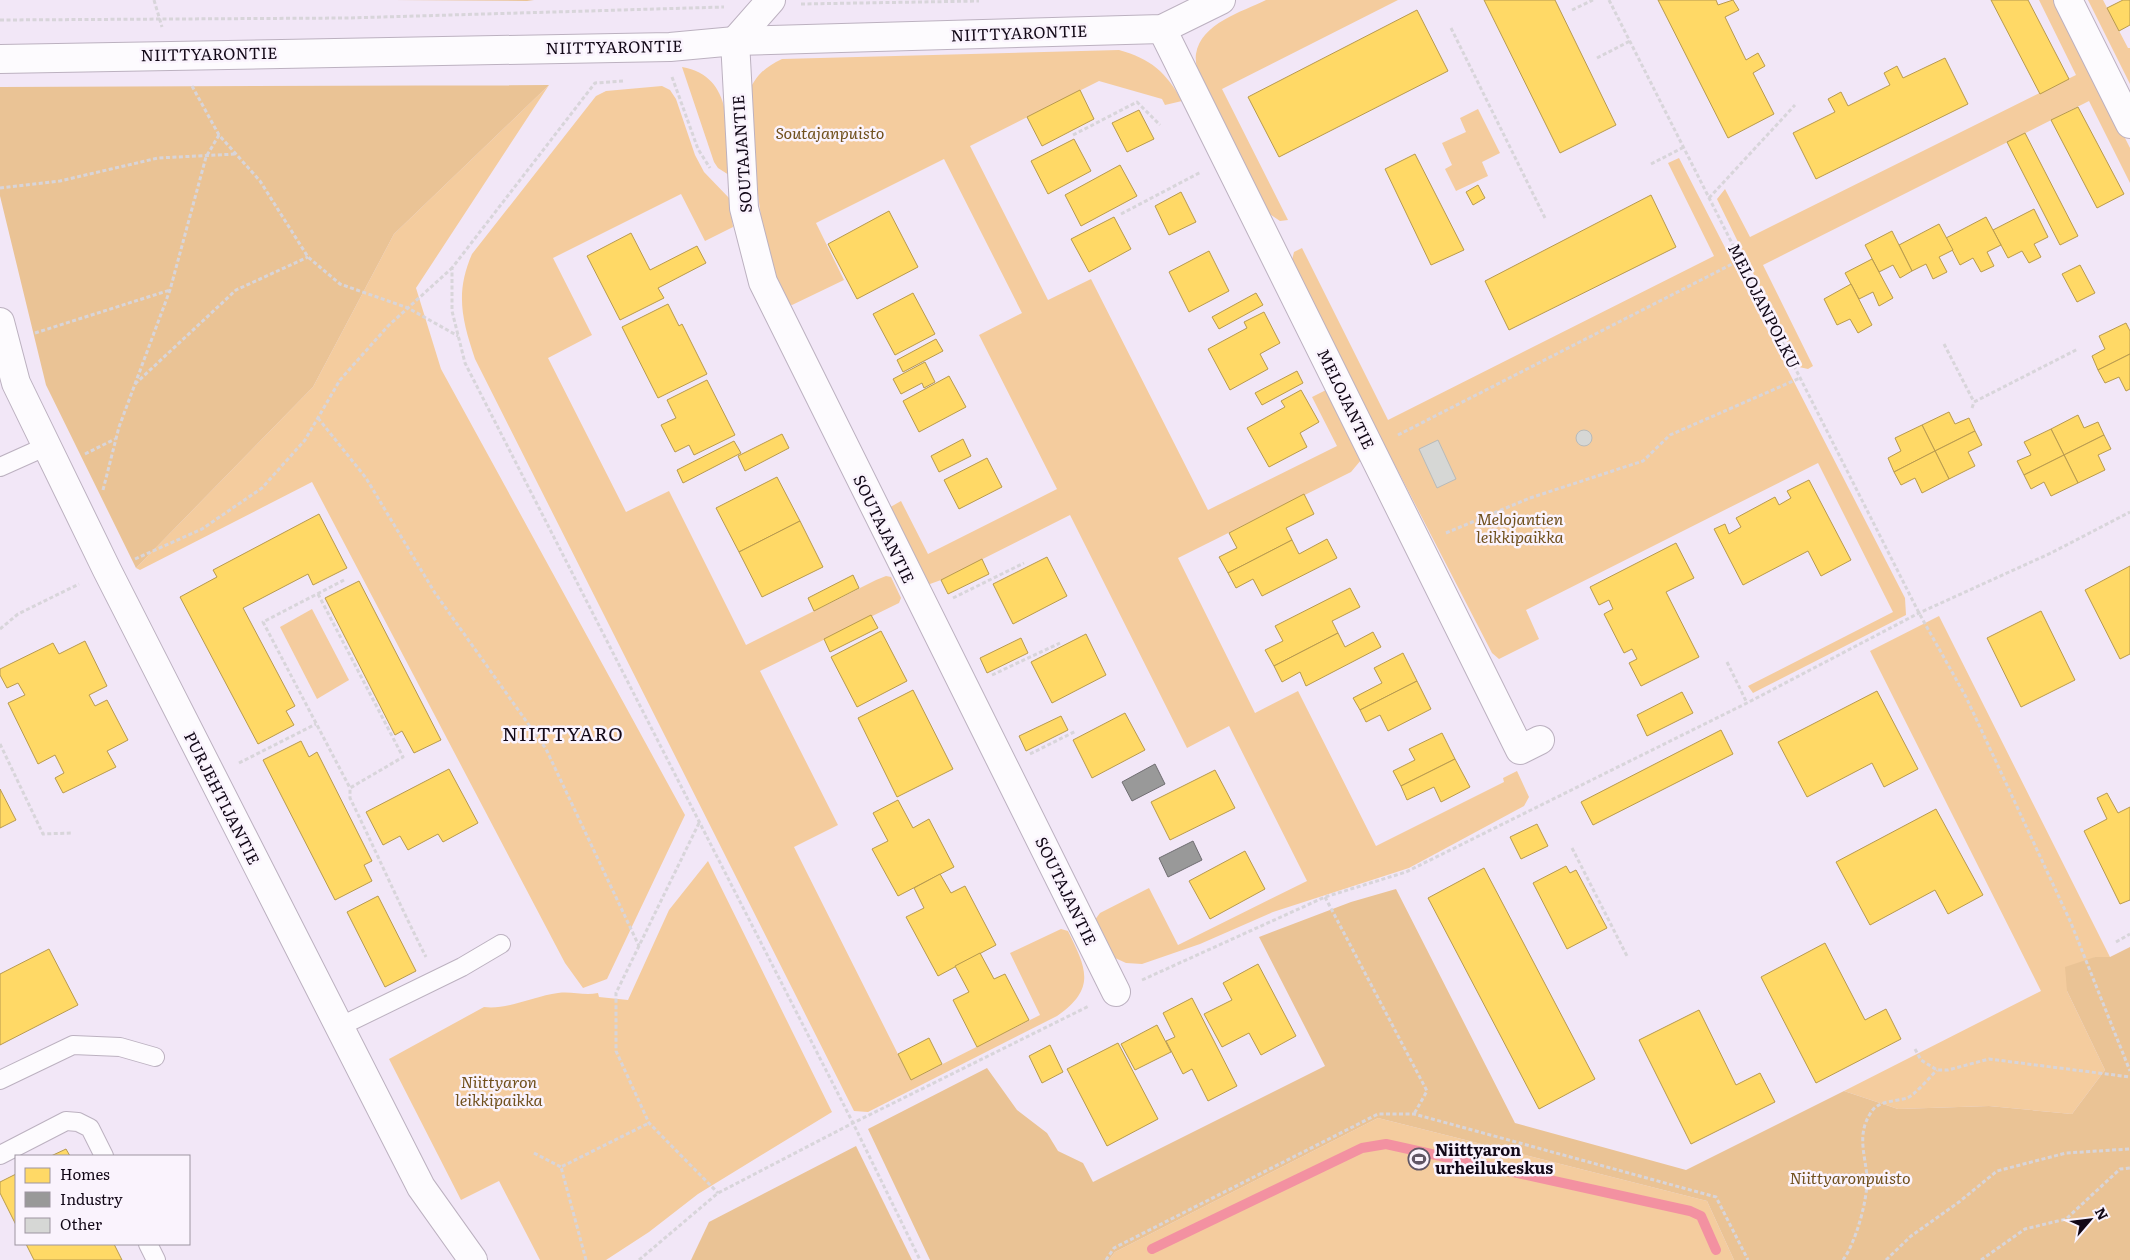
<svg xmlns="http://www.w3.org/2000/svg" width="2130" height="1260" font-family="Literata,serif">
<rect width="100%" height="100%" fill="#f2e7f7"/>
<g fill="#f4cc9e">
<path d="M1266 0H1398L1222 89 1288 220 1280 221 1268 213 1198 74C1197 68 1195 60 1196 54 1201 23 1242 12 1266 0Z"/>
<polygon points="2039,0 2056,0 2130,148 2130,183 2089,101 1763,265 1813,366 1808,369 1799,367 1717,199 1725,189 1750,237 2076,75"/>
<polygon points="2088,0 2103,0 2128,48 2130,48 2130,84"/>
<path d="M1119 50C1151 59 1166 72 1182 101L1165 105 1162 99 1099 81 970 146 1048 300 1091 279 1208 510 1337 446 1312 397 1326 390 1361 460 1351 472 1178 558 1255 713 1298 691 1376 846 1504 782 1503 778 1517 771 1529 797 1524 806 1409 868 1273 912 1200 944 1142 964 1126 963 1113 957 1094 921 1100 913 1149 888 1178 945 1307 881 1229 726 1187 748 1070 515 941 580 930 584 922 583 887 509 901 501 928 554 1057 489 979 335 1022 313 944 159 816 223 844 280 792 305 785 303C755 236 756 161 750 89 758 73 766 67 782 59Z"/>
<path d="M682 67C735 76 727 133 729 175L718 168 714 162Z"/>
<polygon points="549,85 416,288 441,369 685,815 607,979 583,988 565,963 312,482 140,570 136,568 313,387 394,234"/>
<path d="M662 86 670 90 676 99 695 155 704 172 730 199 733 227 705 241 681 194 553 258 592 335 548 358 626 512 669 491 746 645 876 580 886 576 891 577 901 598 899 603 760 671 838 825 794 847 911 1080 1040 1015 1010 953 1061 929 1068 931C1086 968 1097 988 1057 1016L868 1112 854 1111 475 359C462 320 455 293 472 254L596 96 606 91Z"/>
<polygon points="1478,109 1500,153 1482,162 1488,176 1456,191 1445,169 1452,165 1442,143 1466,132 1460,118"/>
<polygon points="1679,158 1905,598 1906,615 1753,693 1748,686 1893,612 1818,463 1526,610 1539,639 1499,659 1492,653 1291,264 1294,252 1302,248 1388,420 1714,256 1668,163"/>
<polygon points="312,609 349,680 317,699 280,627"/>
<polygon points="1939,616 2110,957 2095,957 2067,991 2105,1070 2072,1114 1989,1106 1898,1109 1844,1091 2041,991 1870,651"/>
<path d="M708 861 832 1112 698 1194 649 1232 606 1260H540L499 1181 461 1200 389 1059 484 1007C508 1010 534 996 558 993 572 991 584 996 598 993L599 997 628 1000 669 910Z"/>
<polygon points="1378,1118 1707,1201 1734,1260 1109,1260 1115,1252"/>
</g>
<g fill="#eac395">
<polygon points="393,0 534,0 527,1"/>
<polygon points="549,85 394,234 313,387 136,568 46,385 0,196 0,87"/>
<polygon points="1396,889 1515,1123 1686,1170 1844,1091 1898,1109 1989,1106 2072,1114 2105,1070 2067,991 2065,967 2095,957 2110,957 2130,947 2130,1260 1734,1260 1707,1201 1378,1118 1115,1252 1109,1260 930,1260 868,1129 987,1068 1017,1110 1047,1133 1058,1151 1083,1163 1093,1182 1325,1066 1259,937 1351,902"/>
<polygon points="856,1146 912,1260 691,1260 709,1222"/>
</g>
<g fill="#ffd966" stroke="#b89a4e">
<polygon points="1484,0 1555,0 1616,125 1560,153"/>
<polygon points="1658,0 1716,0 1718,5 1733,0 1739,10 1725,17 1746,60 1758,53 1765,66 1753,73 1774,114 1728,138"/>
<polygon points="1991,0 2028,0 2069,79 2040,94"/>
<polygon points="2123,0 2130,0 2130,25 2119,31 2107,8"/>
<polygon points="1417,10 1448,71 1279,157 1248,97"/>
<polygon points="1945,58 1968,104 1816,179 1793,133 1835,112 1828,99 1841,92 1848,106 1890,85 1884,73 1897,66 1903,78"/>
<polygon points="1080,90 1094,119 1042,146 1027,117"/>
<polygon points="2078,107 2124,194 2097,208 2051,120"/>
<polygon points="1139,110 1154,139 1127,152 1112,123"/>
<polygon points="2025,133 2078,236 2060,245 2007,142"/>
<polygon points="1074,139 1091,171 1048,194 1031,161"/>
<polygon points="1415,154 1464,250 1431,265 1385,169"/>
<polygon points="1120,165 1137,196 1081,226 1065,195"/>
<polygon points="1478,185 1485,198 1473,205 1466,192"/>
<polygon points="1181,192 1196,222 1169,235 1155,206"/>
<polygon points="1651,195 1676,247 1509,330 1485,281"/>
<polygon points="2034,209 2048,237 2034,244 2041,257 2029,263 2022,251 2008,258 1993,230"/>
<polygon points="889,211 918,267 857,299 828,244"/>
<polygon points="1114,217 1131,249 1089,272 1071,239"/>
<polygon points="1986,217 2001,245 1987,252 1994,266 1981,272 1973,258 1960,265 1946,238"/>
<polygon points="1939,224 1953,250 1939,257 1947,272 1933,279 1926,264 1912,271 1899,245"/>
<polygon points="1892,231 1912,271 1900,278 1893,265 1879,272 1865,245"/>
<polygon points="631,233 650,270 697,246 706,263 658,288 664,298 620,320 587,256"/>
<polygon points="1209,251 1229,291 1189,312 1169,272"/>
<polygon points="1872,259 1893,298 1879,306 1873,292 1859,299 1845,273"/>
<polygon points="2080,265 2095,293 2077,302 2062,274"/>
<polygon points="1851,284 1872,325 1858,333 1850,319 1837,325 1824,299"/>
<polygon points="913,293 935,334 895,355 873,314"/>
<polygon points="1256,293 1263,305 1219,329 1212,317"/>
<polygon points="668,304 679,326 682,324 707,374 658,398 622,327"/>
<polygon points="1264,312 1280,343 1260,354 1268,369 1230,390 1208,349 1247,328 1244,322"/>
<polygon points="2126,323 2130,331 2130,354 2098,370 2092,356 2105,349 2099,336"/>
<polygon points="936,339 943,351 903,372 897,360"/>
<polygon points="2130,354 2130,389 2126,391 2119,377 2105,383 2098,370"/>
<polygon points="925,362 935,382 924,388 922,383 901,394 893,379"/>
<polygon points="1297,371 1303,383 1262,405 1255,393"/>
<polygon points="949,376 966,407 919,432 903,401"/>
<polygon points="707,380 735,435 694,455 689,445 675,452 661,425 676,418 667,400"/>
<polygon points="1301,390 1319,422 1300,433 1307,447 1269,467 1247,428 1285,407 1281,401"/>
<polygon points="1949,412 1955,424 1969,418 1975,431 1935,451 1922,425"/>
<polygon points="2078,415 2084,428 2098,422 2104,435 2064,455 2051,429"/>
<polygon points="1922,425 1935,451 1894,472 1888,458 1901,451 1895,438"/>
<polygon points="2051,429 2064,455 2024,475 2017,461 2031,455 2024,442"/>
<polygon points="1975,431 1982,445 1968,452 1975,466 1949,479 1935,451"/>
<polygon points="782,434 789,448 745,471 738,456"/>
<polygon points="2104,435 2111,449 2098,455 2105,470 2078,483 2064,455"/>
<polygon points="963,439 971,456 939,472 931,456"/>
<polygon points="734,441 741,453 683,483 677,470"/>
<polygon points="1935,451 1949,479 1922,493 1915,478 1901,485 1894,472"/>
<polygon points="2064,455 2078,483 2051,496 2044,482 2031,489 2024,475"/>
<polygon points="987,458 1002,487 959,509 944,480"/>
<polygon points="777,477 800,521 739,552 716,508"/>
<polygon points="1809,480 1851,560 1821,576 1808,551 1743,585 1714,529 1725,524 1729,534 1741,527 1736,518 1775,497 1779,505 1791,498 1787,491"/>
<polygon points="1304,494 1314,514 1286,528 1292,540 1228,573 1219,557 1237,548 1229,533"/>
<polygon points="319,514 347,568 313,585 308,574 243,608 295,706 286,711 294,725 258,744 180,597 217,577 213,570"/>
<polygon points="800,521 823,567 762,597 739,552"/>
<polygon points="1327,539 1337,558 1262,596 1253,579 1236,588 1228,573 1292,540 1299,554"/>
<polygon points="1676,543 1694,578 1666,592 1699,657 1641,686 1629,663 1637,659 1632,649 1624,653 1604,614 1613,609 1609,600 1599,605 1590,587"/>
<polygon points="1047,557 1067,596 1013,624 993,584"/>
<polygon points="982,559 989,574 948,594 941,580"/>
<polygon points="2130,566 2130,654 2120,659 2085,590"/>
<polygon points="853,575 859,588 814,611 808,598"/>
<polygon points="359,581 441,740 414,753 402,731 395,735 325,598"/>
<polygon points="1350,588 1360,607 1332,621 1338,633 1274,666 1265,650 1283,641 1275,626"/>
<polygon points="2041,611 2075,680 2021,707 1987,638"/>
<polygon points="871,615 878,628 830,652 824,639"/>
<polygon points="881,631 907,681 857,707 831,657"/>
<polygon points="1373,632 1381,647 1306,686 1300,672 1282,682 1274,666 1338,633 1345,647"/>
<polygon points="1086,634 1106,675 1052,703 1031,662"/>
<polygon points="1021,638 1028,653 987,673 980,658"/>
<polygon points="85,641 107,686 89,695 95,706 107,700 128,740 107,751 116,767 63,793 55,778 64,773 55,755 38,764 8,703 25,695 18,683 7,688 0,675 0,669 53,643 59,654"/>
<polygon points="1403,653 1417,681 1360,710 1353,698 1382,683 1374,668"/>
<polygon points="1417,681 1431,709 1388,731 1380,715 1366,722 1360,710"/>
<polygon points="913,690 953,769 897,797 858,718"/>
<polygon points="1877,691 1918,769 1884,787 1872,763 1807,797 1778,742"/>
<polygon points="1682,692 1693,713 1647,736 1637,715"/>
<polygon points="1125,713 1145,750 1092,778 1073,740"/>
<polygon points="1061,716 1068,730 1026,751 1019,736"/>
<polygon points="1721,730 1733,754 1593,825 1581,802"/>
<polygon points="1442,733 1455,759 1401,786 1393,771 1415,760 1409,749"/>
<polygon points="301,741 309,757 317,752 372,861 364,865 372,881 335,900 263,760"/>
<polygon points="1455,759 1470,787 1441,802 1434,787 1407,800 1401,786"/>
<polygon points="449,769 478,823 443,842 438,834 408,850 400,836 383,845 366,812"/>
<polygon points="1215,770 1235,808 1170,840 1151,802"/>
<polygon points="0,789 16,820 0,828"/>
<polygon points="2107,793 2118,813 2130,807 2130,900 2120,904 2084,831 2107,819 2097,798"/>
<polygon points="898,800 913,828 929,819 954,867 898,896 872,849 888,841 873,813"/>
<polygon points="1936,809 1983,895 1948,914 1935,890 1870,925 1836,862"/>
<polygon points="1537,824 1548,846 1521,859 1510,837"/>
<polygon points="1245,851 1265,889 1210,919 1189,881"/>
<polygon points="1566,866 1570,873 1576,870 1607,928 1567,949 1533,883"/>
<polygon points="1484,868 1595,1079 1539,1109 1428,898"/>
<polygon points="940,874 951,893 965,886 996,945 938,976 906,917 924,908 914,888"/>
<polygon points="378,896 416,971 385,987 347,912"/>
<polygon points="1825,943 1865,1020 1886,1009 1901,1039 1816,1083 1761,977"/>
<polygon points="49,949 78,1005 0,1045 0,974"/>
<polygon points="980,953 994,979 1005,974 1029,1020 977,1047 953,1000 969,992 955,966"/>
<polygon points="1258,964 1296,1036 1261,1055 1249,1033 1222,1047 1204,1014 1232,1000 1223,983"/>
<polygon points="1192,998 1237,1086 1208,1101 1192,1069 1183,1074 1166,1041 1175,1037 1163,1013"/>
<polygon points="1699,1010 1736,1085 1760,1073 1775,1102 1691,1144 1639,1040"/>
<polygon points="1157,1025 1171,1052 1135,1070 1121,1044"/>
<polygon points="929,1038 942,1064 911,1080 898,1054"/>
<polygon points="1118,1043 1158,1119 1107,1146 1067,1069"/>
<polygon points="1050,1045 1063,1072 1042,1083 1029,1056"/>
<polygon points="66,1149 70,1156 51,1156"/>
<polygon points="16,1174 16,1225 0,1193 0,1182"/>
<polygon points="26,1244 114,1244 122,1260 34,1260"/>
</g>
<g fill="#999" stroke="#706e72">
<polygon points="1155,764 1165,784 1132,801 1122,782"/>
<polygon points="1193,841 1202,860 1168,877 1159,858"/>
</g>
<g fill="none" stroke-linecap="round" stroke-linejoin="round">
<polyline stroke="#f391a1" stroke-width="10" points="1152,1249 1362,1148 1386,1144 1690,1211 1701,1216 1716,1250"/>
</g>
<g fill="#d6d7d5" stroke="#b9bab8">
<circle cx="1584" cy="438" r="8"/>
<polygon points="1438,440 1456,479 1437,488 1419,449"/>
</g>
<g fill="none" stroke-linecap="round" stroke-linejoin="round">
<g stroke="#bcb1c0" stroke-width="20">
<g id="service">
<polyline points="0,467 47,446"/>
<polyline points="339,1027 462,967 501,944"/>
<polyline points="0,1080 73,1045 120,1047 155,1057"/>
<polyline points="0,1155 66,1121 78,1122 90,1128 104,1156"/>
<polyline points="148,1244 156,1260"/>
</g>
</g>
<g stroke="#bcb1c0" stroke-width="30">
<g id="minor">
<polyline points="771,0 735,41 744,208 763,282 1116,992"/>
<polyline points="2068,0 2130,124"/>
<polyline points="1162,29 1520,750 1540,740"/>
<polyline points="0,59 670,47 735,41 1162,29 1221,0"/>
<polyline points="0,322 16,383 107,570 421,1187 473,1260"/>
</g>
</g>
<g stroke="#d8d5da" stroke-width="3" stroke-dasharray="4 2.5" stroke-linecap="butt">
<polyline points="154,0 162,27"/>
<polyline points="1609,0 1919,613 1966,697 2071,923 2130,1071"/>
<polyline points="801,4 979,1"/>
<polyline points="1572,10 1593,0"/>
<polyline points="0,20 348,18 724,7"/>
<polyline points="1451,28 1545,218"/>
<polyline points="1597,58 1630,41"/>
<polyline points="672,77 698,149 710,168"/>
<polyline points="623,81 595,83 452,268 452,311 465,363 853,1123 920,1260"/>
<polyline points="192,86 219,135 260,181 308,257 340,284 408,308 458,336"/>
<polyline points="1073,135 1137,102 1160,125"/>
<polyline points="1651,164 1684,147"/>
<polyline points="0,188 60,181 158,158 236,154"/>
<polyline points="1709,198 1795,105"/>
<polyline points="1121,214 1201,172"/>
<polyline points="35,333 170,290"/>
<polyline points="1944,344 1974,402"/>
<polyline points="135,384 236,290 308,257"/>
<polyline points="1972,408 1974,402 2078,349"/>
<polyline points="318,418 366,478 435,593 546,749 639,946"/>
<polyline points="1398,435 1740,260"/>
<polyline points="85,454 115,439"/>
<polyline points="103,490 119,427 170,290 206,157 219,135"/>
<polyline points="1446,533 1530,498 1643,461 1670,435 1800,378"/>
<polyline points="135,559 202,529 262,488 305,440 340,380 388,326 452,268"/>
<polyline points="344,580 263,622 350,788"/>
<path d="M318 594 403 757 350 788V798C376 851 399 904 426 957"/>
<polyline points="953,598 1024,563"/>
<polyline points="0,629 18,614 79,584"/>
<polyline points="1727,662 1747,703"/>
<polyline points="992,675 1060,643"/>
<polyline points="0,744 43,834 71,833"/>
<polyline points="1030,754 1076,731"/>
<polyline points="239,763 316,724"/>
<polyline points="699,823 616,993 616,1051 649,1123 718,1193"/>
<polyline points="1572,848 1628,958"/>
<polyline points="1325,897 1427,1091 1414,1114"/>
<polyline points="2116,942 2130,934"/>
<polyline points="1142,980 1325,897 1406,872 1747,703 1919,613 2051,553 2130,512"/>
<polyline points="1915,1049 1921,1060 1937,1070 1948,1070 1989,1059 2130,1077"/>
<polyline points="534,1153 561,1167"/>
<polyline points="586,1260 561,1167 649,1123"/>
<polyline points="639,1260 718,1193 853,1123 1089,1006"/>
<polyline points="1106,1260 1114,1248 1378,1114 1414,1114 1716,1197 1748,1260"/>
<path d="M1843 1260C1856 1242 1868 1199 1867 1177 1865 1154 1857 1135 1870 1114 1877 1100 1894 1102 1907 1098 1914 1096 1931 1076 1937 1070"/>
<polyline points="1886,1260 1911,1236 1959,1202 1997,1171 2066,1153 2130,1149"/>
<polyline points="1981,1260 2025,1229 2066,1219 2120,1169 2130,1168"/>
</g>
<use href="#service" stroke="#fdfbfe" stroke-width="18"/>
<use href="#minor" stroke="#fdfbfe" stroke-width="28"/>
</g>
<defs>
<g id="stadium-ring" transform="scale(1.125)"><circle r="9.5" fill="#faf3fd" stroke="#605665" stroke-width="1.5"/><path d="M0-5a6.5 5 0 1 0 0 10a6.5 5 0 1 0 0-10ZM-3.5-1.8h7v3.6h-7Z" fill="#605665"/></g>
</defs>
<g fill-rule="evenodd">
<use href="#stadium-ring" x="1419" y="1159"/>
</g>
<g text-anchor="middle" stroke-width="5" stroke-linejoin="round" paint-order="stroke">
<g font-size="16" fill="#120817" stroke="#faf3fd">
<text transform="translate(1019 33) rotate(-2)" y="6">NIITTYARONTIE</text>
<text transform="translate(614 47) rotate(-1)" y="6">NIITTYARONTIE</text>
<text transform="translate(209 54) rotate(-1)" y="6">NIITTYARONTIE</text>
<text transform="translate(742 154) rotate(-94)" y="6">SOUTAJANTIE</text>
<text transform="translate(1764 306) rotate(63)" y="6">MELOJANPOLKU</text>
<text transform="translate(1346 399) rotate(64)" y="6">MELOJANTIE</text>
<text transform="translate(884 529) rotate(64)" y="6">SOUTAJANTIE</text>
<text transform="translate(222 798) rotate(63)" y="6">PURJEHTIJANTIE</text>
<text transform="translate(1066 891) rotate(64)" y="6">SOUTAJANTIE</text>
</g>
<g font-size="16" font-style="italic" fill="#70501d" stroke="#faf3fd">
<text x="830" y="139">Soutajanpuisto</text>
<text x="1520" y="525">Melojantien<tspan x="1520" dy="18">leikkipaikka</tspan></text>
<text x="499" y="1088">Niittyaron<tspan x="499" dy="18">leikkipaikka</tspan></text>
<text x="1850" y="1184">Niittyaronpuisto</text>
</g>
<g font-size="16" font-weight="bold" fill="#120817" stroke="#faf3fd" text-anchor="start">
<text x="1435" y="1156">Niittyaron<tspan x="1435" dy="18">urheilukeskus</tspan></text>
</g>
<g font-size="19" letter-spacing="1" fill="#120817" stroke="#faf3fd">
<text x="563" y="741">NIITTYARO</text>
</g>
</g>
<rect x="15" y="1155" width="175" height="90" fill="#faf3fd" stroke="#9d95a1"/>
<rect x="25" y="1168" width="25" height="15" fill="#ffd966" stroke="#9d95a1"/>
<text x="60" y="1180" font-size="15" fill="#120817">Homes</text>
<rect x="25" y="1192" width="25" height="15" fill="#999999" stroke="#9d95a1"/>
<text x="60" y="1205" font-size="15" fill="#120817">Industry</text>
<rect x="25" y="1218" width="25" height="15" fill="#d6d7d5" stroke="#9d95a1"/>
<text x="60" y="1230" font-size="15" fill="#120817">Other</text>
<g transform="translate(2090 1220) rotate(62)" stroke="#faf3fd" stroke-width="4" paint-order="stroke">
<path d="M0-4L9 19L0 12L-9 19Z" fill="#120817"/>
<text y="-8" font-size="14" font-weight="bold" text-anchor="middle" fill="#120817">N</text>
</g>
</svg>
